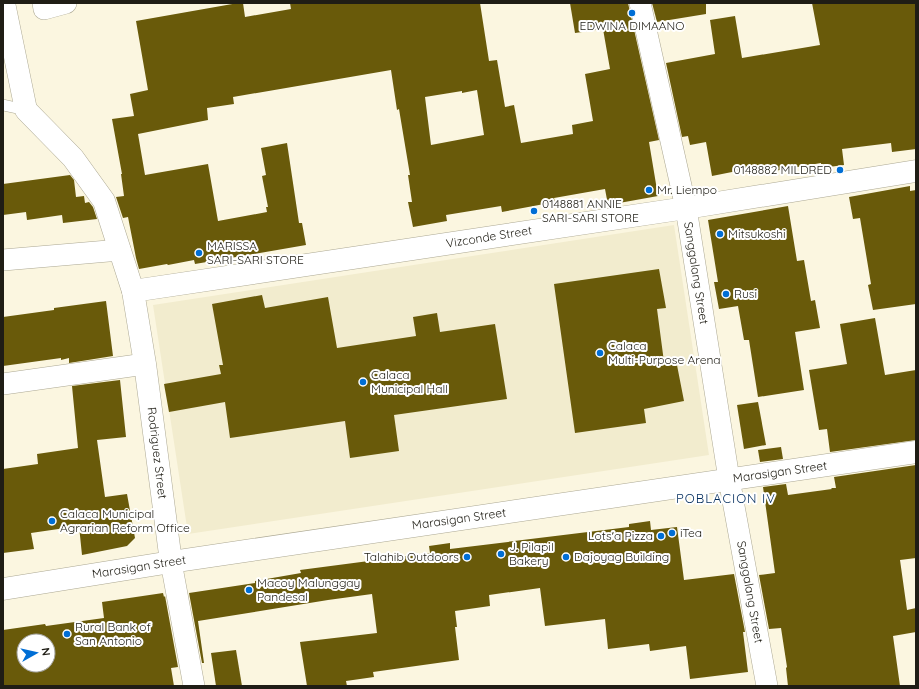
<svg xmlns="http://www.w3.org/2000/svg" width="919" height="689" font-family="Quicksand,sans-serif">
<rect width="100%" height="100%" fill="#fbf6e0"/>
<polygon fill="#f2ecce" points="674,225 709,455 188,534 153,305"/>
<g fill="#695a0a" fill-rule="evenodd">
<path d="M238 3H243L245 17 291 9 290 3H480L489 61 497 60 505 107 514 105 521 143 573 134 572 125 593 121 585 74 610 69 603 29 575 33 570 3H628L659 140 649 142 658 196 608 205 605 189 554 198 555 202 502 212 501 206 446 215 447 221 413 227 408 202H412L408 175H410L399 109 397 110 391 70 233 97 234 104 207 108 208 120 138 134 145 175 208 164 218 221 267 212 266 207H268L262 176 266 175 261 148 287 143 299 223H302L306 245 195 264 194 260 168 265 167 264 139 269 136 258 128 217 123 218 116 197 124 196 121 174H122L112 119 134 116 130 94 148 90 136 21ZM477 90 484 135 431 145 425 97 462 91V93Z"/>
<polygon points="652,3 706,3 706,14 657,22"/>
<polygon points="812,3 916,3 916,149 892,152 891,143 842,149 844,165 821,168 821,163 774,171 774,169 743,174 742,170 712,176 706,142 690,145 688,136 682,137 666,63 715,54 710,20 735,16 742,58 820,45"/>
<polygon points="70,175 74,180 76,197 84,196 85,203 89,202 93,207 97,219 63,223 62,215 27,220 26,212 3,215 3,184"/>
<polygon points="910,186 910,191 916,190 916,304 873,310 868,285 871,284 860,218 853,219 849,197"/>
<polygon points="788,206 797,261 804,260 811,301 815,300 820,328 795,332 804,390 758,397 749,340 744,340 738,306 719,309 714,282 718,282 708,220"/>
<polygon points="659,269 666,308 657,309 664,362 676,360 684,401 644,409 646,423 575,433 554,284"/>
<polygon points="262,295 265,308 328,297 337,348 416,336 413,317 437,313 440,332 495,324 507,399 394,415 399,451 350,458 345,421 230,438 225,402 169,412 164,384 221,374 219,365 223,365 212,304"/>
<polygon points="106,301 113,356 69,363 69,358 61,360 61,358 3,366 3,317 54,310 54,308"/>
<polygon points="875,318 885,375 916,370 916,440 830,452 827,429 819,430 809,370 847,364 840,324"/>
<polygon points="120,380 126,437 97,440 105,497 127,494 135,538 127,546 82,555 79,526 31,533 34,549 3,553 3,469 38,464 37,454 78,448 72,386"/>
<polygon points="758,402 766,445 744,449 737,405"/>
<polygon points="781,447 783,459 760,462 758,450"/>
<polygon points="916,465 916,558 900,560 907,610 916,608 916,632 893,636 900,686 788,686 786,668 787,667 781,628 769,629 759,575 775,573 763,487 786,484 788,495 832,489 831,488 836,488 834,477"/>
<polygon points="650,521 651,530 677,527 684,580 734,574 745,632 743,632 748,672 690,679 686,646 650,651 649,644 608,649 605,619 545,626 540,588 489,595 490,606 455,611 457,627 455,627 459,660 373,672 374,677 346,681 347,686 307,686 300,642 377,633 372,594 328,600 198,621 204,663 202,663 189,593 255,583 255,581 301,573 300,570 430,553 429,546 450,543 450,549 629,527 629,524"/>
<path d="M163 593 164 597 165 596 178 667 171 668 174 686H3V630L45 624 46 626 104 618 102 602ZM24 641H48V665H24Z"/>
<polygon points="236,650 242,686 216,686 211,653"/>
</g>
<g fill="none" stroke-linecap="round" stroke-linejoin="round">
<g stroke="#aca893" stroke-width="12">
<polyline id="service" points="3,105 26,110"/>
</g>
<g stroke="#aca893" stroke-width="22">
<g id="minor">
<polyline points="43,3 44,9 66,3"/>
<polyline points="640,3 686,208 729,479 767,686"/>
<polyline points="3,260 120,250"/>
<polyline points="3,384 145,364"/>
<polyline points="171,562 194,686"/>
</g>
</g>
<g stroke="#aca893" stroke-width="23">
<polyline id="tertiary" points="4,3 26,110 73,158 104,201 133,291"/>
</g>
<g stroke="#aca893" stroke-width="23">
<g id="secondary">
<polyline points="171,562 145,364 133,291 686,208 916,171"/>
<polyline points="3,589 171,562 916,452"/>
</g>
</g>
<use href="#service" stroke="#fff" stroke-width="11"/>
<use href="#minor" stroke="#fff" stroke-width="21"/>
<use href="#tertiary" stroke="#fff" stroke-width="22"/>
<use href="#secondary" stroke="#fff" stroke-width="22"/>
</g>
<g fill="#006ed5" stroke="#fff" stroke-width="1.5">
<circle cx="632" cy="13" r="4"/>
<circle cx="840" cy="170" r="4"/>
<circle cx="649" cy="190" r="4"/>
<circle cx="534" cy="211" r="4"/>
<circle cx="720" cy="234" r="4"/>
<circle cx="199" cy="253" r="4"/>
<circle cx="726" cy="294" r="4"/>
<circle cx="600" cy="353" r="4"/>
<circle cx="363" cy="382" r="4"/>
<circle cx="52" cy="521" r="4"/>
<circle cx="672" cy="533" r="4"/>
<circle cx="661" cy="536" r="4"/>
<circle cx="501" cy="554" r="4"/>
<circle cx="467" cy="557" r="4"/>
<circle cx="566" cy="557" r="4"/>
<circle cx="249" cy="590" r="4"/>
<circle cx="67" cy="634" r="4"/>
</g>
<g text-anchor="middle" stroke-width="4" stroke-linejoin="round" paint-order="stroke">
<g font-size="12" fill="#1f1d15" stroke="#fff" text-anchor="start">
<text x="632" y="30" text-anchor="middle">EDWINA DIMAANO</text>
<text x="832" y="174" text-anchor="end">0148882 MILDRED</text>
<text x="657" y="194">Mr. Liempo</text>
<text x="542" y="208">0148881 ANNIE<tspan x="542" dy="14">SARI-SARI STORE</tspan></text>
<text x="728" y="238">Mitsukoshi</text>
<text x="207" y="250">MARISSA<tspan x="207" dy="14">SARI-SARI STORE</tspan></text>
<text x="734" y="298">Rusi</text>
<text x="608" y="350">Calaca<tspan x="608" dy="14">Multi-Purpose Arena</tspan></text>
<text x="371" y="379">Calaca<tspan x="371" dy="14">Municipal Hall</tspan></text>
<text x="60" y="518">Calaca Municipal<tspan x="60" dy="14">Agrarian Reform Office</tspan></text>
<text x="680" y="537">iTea</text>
<text x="653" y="540" text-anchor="end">Lots'a Pizza</text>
<text x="509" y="551">J. Pilapil<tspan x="509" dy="14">Bakery</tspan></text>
<text x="459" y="561" text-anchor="end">Talahib Outdoors</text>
<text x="574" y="561">Dajoyag Building</text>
<text x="257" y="587">Macoy Malunggay<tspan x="257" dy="14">Pandesal</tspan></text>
<text x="75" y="631">Rural Bank of<tspan x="75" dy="14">San Antonio</tspan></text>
</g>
<g font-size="12" fill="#1f1d15" stroke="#fff">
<text transform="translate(489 237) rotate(-9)" y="4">Vizconde Street</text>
<text transform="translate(696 273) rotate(81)" y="4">Sanggalang Street</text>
<text transform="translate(157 453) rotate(83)" y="4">Rodriguez Street</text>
<text transform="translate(780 472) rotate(-8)" y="4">Marasigan Street</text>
<text transform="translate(459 519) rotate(-8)" y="4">Marasigan Street</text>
<text transform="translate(139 567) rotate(-9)" y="4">Marasigan Street</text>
<text transform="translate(750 592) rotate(80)" y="4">Sanggalang Street</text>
</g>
<g font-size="13" letter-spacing="1" fill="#002b5c" stroke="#fff">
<text x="726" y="503">POBLACION IV</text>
</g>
</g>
<rect width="919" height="689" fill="none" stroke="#1f1d15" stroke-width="8"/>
<g transform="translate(36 653) rotate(82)"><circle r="19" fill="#ffffff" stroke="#a5a5a1"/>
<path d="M0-3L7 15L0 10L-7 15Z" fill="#006ed5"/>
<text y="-6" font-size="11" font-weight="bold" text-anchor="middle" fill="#1f1d15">N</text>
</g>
</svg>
